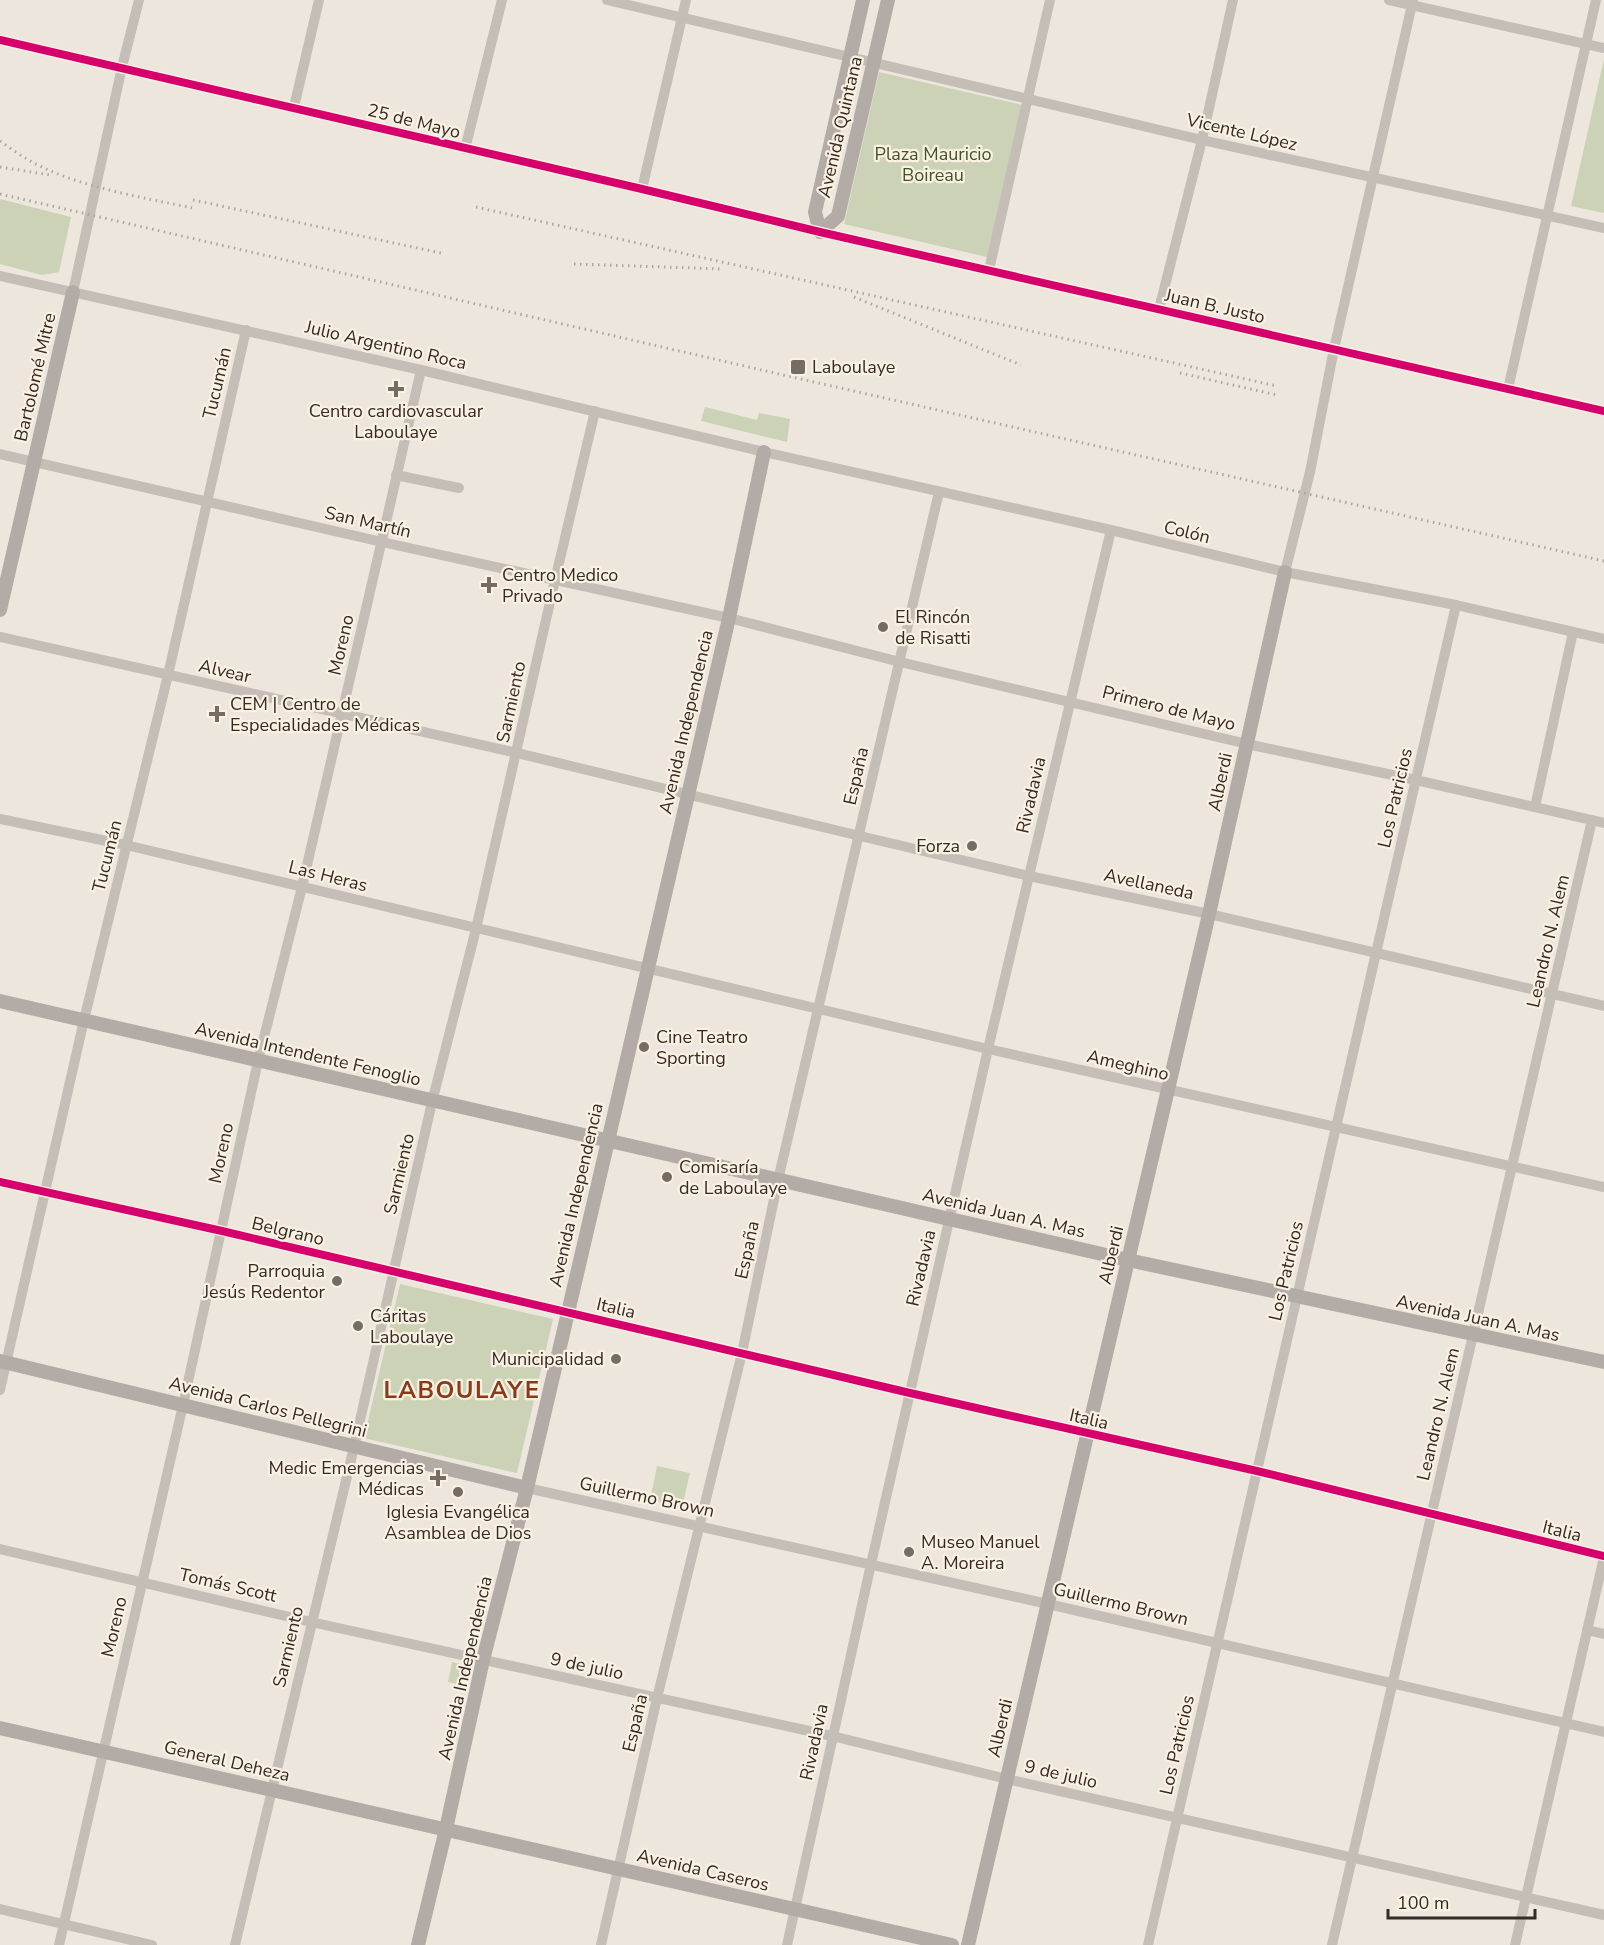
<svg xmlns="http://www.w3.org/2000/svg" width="1604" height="1945" font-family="'Nunito Sans',sans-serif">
<rect width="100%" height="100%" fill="#ede6dd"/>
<g fill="#ccd2b6">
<polygon points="1604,59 1604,213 1571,206"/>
<polygon points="879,72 1022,105 987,257 844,224"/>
<polygon points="0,199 71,217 59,272 42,275 0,264"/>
<polygon points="705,407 757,420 759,413 790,419 787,442 701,421"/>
<polygon points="400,1284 553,1319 517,1473 364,1438"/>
<polygon points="657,1466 690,1473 682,1507 650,1500"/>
<polygon points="452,1662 471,1666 466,1686 448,1682"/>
</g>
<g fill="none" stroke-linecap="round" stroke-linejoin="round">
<g stroke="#c5beb6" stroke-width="10">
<polyline points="607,0 1202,140 1604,228"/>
<polyline points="1389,0 1604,48"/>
<polyline points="0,40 642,189 820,232 1604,411"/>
<polyline points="294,107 319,0"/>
<polyline points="465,149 502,0"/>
<polyline points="642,189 686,0"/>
<polyline points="989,270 1050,0"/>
<polyline points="0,276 421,370 764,452 1111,530 1285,572 1456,605 1604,639"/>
<polyline points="73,292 122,67 139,0"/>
<polyline points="1159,309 1202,140 1233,0"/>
<polyline points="1508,389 1596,0"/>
<polyline points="0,454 382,542 729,618 900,662 1247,744 1416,780 1604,823"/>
<polyline points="396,475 459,488"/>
<polyline points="1285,572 1310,472 1334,349 1413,0"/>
<polyline points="0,637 517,753 860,836 1029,876 1209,914 1604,1006"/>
<polyline points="1535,807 1573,632"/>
<polyline points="0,819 126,845 988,1049 1604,1187"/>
<polyline points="0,1182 222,1231 910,1393 1257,1471 1604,1556"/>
<polyline points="0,1390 84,1020 168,675 246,330"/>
<polyline points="527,1488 1048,1604 1604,1732"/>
<polyline points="0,1549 311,1622 832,1736 1007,1779 1604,1915"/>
<polyline points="1587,1630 1604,1634"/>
<polyline points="0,1909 152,1945"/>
<polyline points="59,1945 183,1405 258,1061 302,887 421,370"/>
<polyline points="235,1945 354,1447 432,1102 476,929 555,580 595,411"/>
<polyline points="601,1945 657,1698 742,1353 778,1180 939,492"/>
<polyline points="787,1945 871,1564 988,1049 1111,530"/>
<polyline points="1148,1945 1456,605"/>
<polyline points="1332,1945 1592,820"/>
<polyline points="1515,1945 1604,1557"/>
</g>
<g stroke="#b3aca6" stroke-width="14">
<polyline points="863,0 815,212 820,232 838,216 888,0"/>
<polyline points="0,610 73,292"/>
<polyline points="0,1001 1128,1260 1604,1362"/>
<polyline points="0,1361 527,1488"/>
<polyline points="0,1728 952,1945"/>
<polyline points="418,1945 446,1829 483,1660 527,1488 608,1141 729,618 764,452"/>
<polyline points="968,1945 1209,914 1285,572"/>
</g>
<g stroke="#ada6a1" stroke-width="3" stroke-dasharray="1.5 4.5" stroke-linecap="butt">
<path d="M0 141C9 147 18 154 27 159 72 186 141 197 192 208"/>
<polyline points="0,167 50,175"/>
<polyline points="0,194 792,377 1604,561"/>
<polyline points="193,200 441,253"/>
<polyline points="476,207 1277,386"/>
<polyline points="574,264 723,269"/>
<polyline points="854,297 1021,365"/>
<polyline points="1180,373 1277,395"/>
</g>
<g stroke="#faf1e3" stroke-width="11">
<g id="cycleway">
<polyline points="0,40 642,189 820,232 1604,411"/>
<polyline points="0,1182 222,1231 910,1393 1257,1471 1604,1556"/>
</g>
</g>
<use href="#cycleway" stroke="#d6006c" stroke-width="8"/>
</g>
<g fill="#756c65" stroke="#faf1e3" stroke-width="2">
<rect x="790" y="359" width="16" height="16" rx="3"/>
<path d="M393 380h6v6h6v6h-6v6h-6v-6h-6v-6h6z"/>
<path d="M486 576h6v6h6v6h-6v6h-6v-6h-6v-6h6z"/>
<circle cx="883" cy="627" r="6"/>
<path d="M214 705h6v6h6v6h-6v6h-6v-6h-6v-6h6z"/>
<circle cx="972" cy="846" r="6"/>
<circle cx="644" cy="1047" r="6"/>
<circle cx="667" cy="1177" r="6"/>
<circle cx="337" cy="1281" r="6"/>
<circle cx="358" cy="1326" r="6"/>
<circle cx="616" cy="1359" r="6"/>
<path d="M435 1469h6v6h6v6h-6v6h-6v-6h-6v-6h6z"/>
<circle cx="458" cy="1492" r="6"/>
<circle cx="909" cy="1552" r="6"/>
</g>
<g text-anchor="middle" stroke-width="4.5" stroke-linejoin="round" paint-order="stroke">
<g font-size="18" fill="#352b25" stroke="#faf1e3">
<text transform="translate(414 121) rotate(14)" y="6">25 de Mayo</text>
<text transform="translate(840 127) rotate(-77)" y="6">Avenida Quintana</text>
<text transform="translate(1242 132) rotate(13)" y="6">Vicente López</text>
<text transform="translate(1215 306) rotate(13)" y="6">Juan B. Justo</text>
<text transform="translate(386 345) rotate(13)" y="6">Julio Argentino Roca</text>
<text transform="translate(35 377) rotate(-77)" y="6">Bartolomé Mitre</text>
<text transform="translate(217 383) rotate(-77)" y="6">Tucumán</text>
<text transform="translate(368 522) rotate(13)" y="6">San Martín</text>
<text transform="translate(1187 532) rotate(14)" y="6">Colón</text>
<text transform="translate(341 645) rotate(-77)" y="6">Moreno</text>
<text transform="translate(225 671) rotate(13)" y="6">Alvear</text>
<text transform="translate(511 702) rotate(-78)" y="6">Sarmiento</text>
<text transform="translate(1169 708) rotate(14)" y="6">Primero de Mayo</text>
<text transform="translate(686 722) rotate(-77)" y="6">Avenida Independencia</text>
<text transform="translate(856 776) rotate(-77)" y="6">España</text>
<text transform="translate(1220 782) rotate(-78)" y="6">Alberdi</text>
<text transform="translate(1031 795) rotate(-77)" y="6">Rivadavia</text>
<text transform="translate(1395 798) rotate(-77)" y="6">Los Patricios</text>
<text transform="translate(107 856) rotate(-76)" y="6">Tucumán</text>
<text transform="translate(328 876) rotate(14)" y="6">Las Heras</text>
<text transform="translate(1149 884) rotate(12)" y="6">Avellaneda</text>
<text transform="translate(1548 941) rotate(-77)" y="6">Leandro N. Alem</text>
<text transform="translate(308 1054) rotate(13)" y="6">Avenida Intendente Fenoglio</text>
<text transform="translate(1128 1065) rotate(13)" y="6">Ameghino</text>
<text transform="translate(221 1153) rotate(-78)" y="6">Moreno</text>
<text transform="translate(399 1174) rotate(-77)" y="6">Sarmiento</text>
<text transform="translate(576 1195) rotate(-77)" y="6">Avenida Independencia</text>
<text transform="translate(1004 1213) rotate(13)" y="6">Avenida Juan A. Mas</text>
<text transform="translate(288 1231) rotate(13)" y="6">Belgrano</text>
<text transform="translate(747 1250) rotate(-78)" y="6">España</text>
<text transform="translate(1111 1255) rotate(-77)" y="6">Alberdi</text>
<text transform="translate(921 1268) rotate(-77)" y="6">Rivadavia</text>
<text transform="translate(1286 1271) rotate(-77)" y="6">Los Patricios</text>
<text transform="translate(616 1308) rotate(13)" y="6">Italia</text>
<text transform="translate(1478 1318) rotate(12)" y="6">Avenida Juan A. Mas</text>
<text transform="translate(268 1407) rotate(14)" y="6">Avenida Carlos Pellegrini</text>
<text transform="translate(1438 1414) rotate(-77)" y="6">Leandro N. Alem</text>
<text transform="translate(1089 1419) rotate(13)" y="6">Italia</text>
<text transform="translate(647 1497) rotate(12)" y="6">Guillermo Brown</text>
<text transform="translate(1562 1531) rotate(14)" y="6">Italia</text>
<text transform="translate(228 1585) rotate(13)" y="6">Tomás Scott</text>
<text transform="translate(1121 1604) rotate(13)" y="6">Guillermo Brown</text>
<text transform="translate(114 1627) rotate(-77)" y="6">Moreno</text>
<text transform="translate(288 1647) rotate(-77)" y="6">Sarmiento</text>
<text transform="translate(587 1666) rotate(12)" y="6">9 de julio</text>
<text transform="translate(465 1668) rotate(-77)" y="6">Avenida Independencia</text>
<text transform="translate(635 1723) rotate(-77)" y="6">España</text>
<text transform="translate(1000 1728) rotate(-77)" y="6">Alberdi</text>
<text transform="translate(814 1742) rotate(-78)" y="6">Rivadavia</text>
<text transform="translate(1177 1745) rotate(-77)" y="6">Los Patricios</text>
<text transform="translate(227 1761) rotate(13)" y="6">General Deheza</text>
<text transform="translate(1061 1774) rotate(13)" y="6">9 de julio</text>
<text transform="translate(703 1870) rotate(13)" y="6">Avenida Caseros</text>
</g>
<g font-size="18" fill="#415527" stroke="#faf1e3">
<text x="933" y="160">Plaza Mauricio<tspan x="933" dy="21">Boireau</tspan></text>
</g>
<g font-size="18" fill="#352b25" stroke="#faf1e3" text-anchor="start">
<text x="812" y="373">Laboulaye</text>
<text x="396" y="417" text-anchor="middle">Centro cardiovascular<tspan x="396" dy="21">Laboulaye</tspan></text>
<text x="502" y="581">Centro Medico<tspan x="502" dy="21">Privado</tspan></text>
<text x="895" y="623">El Rincón<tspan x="895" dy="21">de Risatti</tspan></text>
<text x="230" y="710">CEM | Centro de<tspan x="230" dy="21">Especialidades Médicas</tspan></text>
<text x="960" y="852" text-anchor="end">Forza</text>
<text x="656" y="1043">Cine Teatro<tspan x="656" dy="21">Sporting</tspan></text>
<text x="679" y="1173">Comisaría<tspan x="679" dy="21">de Laboulaye</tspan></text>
<text x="325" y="1277" text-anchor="end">Parroquia<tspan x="325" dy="21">Jesús Redentor</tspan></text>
<text x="370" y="1322">Cáritas<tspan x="370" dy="21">Laboulaye</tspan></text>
<text x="604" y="1365" text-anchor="end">Municipalidad</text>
<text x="424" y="1474" text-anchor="end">Medic Emergencias<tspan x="424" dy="21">Médicas</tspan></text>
<text x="458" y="1518" text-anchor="middle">Iglesia Evangélica<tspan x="458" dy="21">Asamblea de Dios</tspan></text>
<text x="921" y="1548">Museo Manuel<tspan x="921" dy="21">A. Moreira</tspan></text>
</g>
<g font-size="24" font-weight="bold" letter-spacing="1.5" fill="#8a3a18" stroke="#faf1e3">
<text x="462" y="1398">LABOULAYE</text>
</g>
</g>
<path d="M1388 1909v9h147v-9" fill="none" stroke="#352b25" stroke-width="3"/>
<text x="1397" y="1909" font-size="18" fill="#352b25" stroke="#faf1e3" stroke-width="4.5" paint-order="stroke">100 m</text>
</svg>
